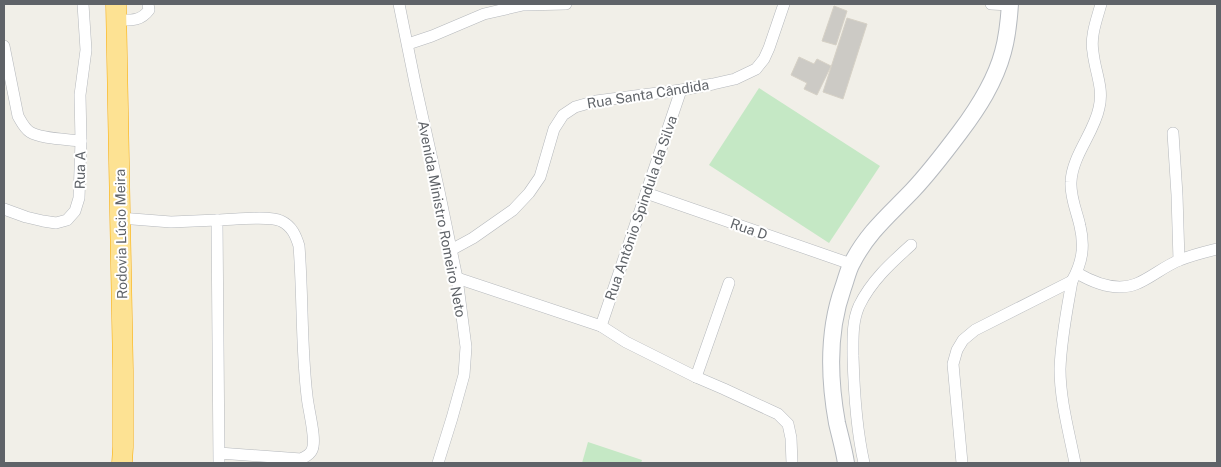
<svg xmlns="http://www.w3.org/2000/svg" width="1221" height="467" font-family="'Public Sans',sans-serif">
<rect width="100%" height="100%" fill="#f1efe8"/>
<g fill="#c5e8c5">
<polygon points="759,88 880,166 829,243 709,165"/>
<polygon points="588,442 642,460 641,463 582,463"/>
</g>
<g fill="#cccac5" stroke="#d6d1c6">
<polygon points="834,6 847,11 836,45 822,41"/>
<polygon points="847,18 867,24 843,99 823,92"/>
<polygon points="799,57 814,64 817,59 831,66 817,95 804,89 807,83 791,75"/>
</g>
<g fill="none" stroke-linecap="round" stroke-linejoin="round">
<g stroke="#b5b8bc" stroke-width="12">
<g id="street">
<polyline points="399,4 415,83 439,191 457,278 466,347 464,375 452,418 438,463"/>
<polyline points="991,4 1010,5"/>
<path d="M116 20C130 20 140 22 149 10L148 4"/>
<polyline points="408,44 432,36 484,14 523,5 566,4"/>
<path d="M4 46 18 116C21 121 24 128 30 132 41 139 67 139 81 141"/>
<polyline points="1173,133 1177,195 1179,260"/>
<polyline points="646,193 851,264"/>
<polyline points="4,209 26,217 43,221 56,223 67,220 75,211 79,198 81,141 80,95 86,50 83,4"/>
<polyline points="120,218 171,222 217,220"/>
<polyline points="451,250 473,238 513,210 529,193 540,177 554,129 563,115 575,107 596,101 681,90 713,84 735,79 756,69 764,59 769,48 784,4"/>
<path d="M1077 273C1094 283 1115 292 1136 284 1151 278 1164 266 1180 260 1192 255 1205 252 1217 249"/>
<polyline points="457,278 601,326 626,342 696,377 724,389 778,414 788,424 791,438 792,463"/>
<polyline points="601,326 681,90"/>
<polyline points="696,377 729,283"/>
<path d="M219 463 217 220C231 220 269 215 281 221 292 226 296 236 299 246 303 296 301 346 307 396 308 409 317 440 312 450 310 455 305 457 301 459L219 453"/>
<path d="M864 463C856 428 854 392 853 356 853 339 852 322 859 306 871 281 891 263 911 245"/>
<polyline points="962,463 953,364 957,350 963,340 975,330 1072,281"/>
<path d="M1075 463C1069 432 1060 400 1060 369 1061 339 1067 310 1072 281 1082 263 1085 247 1080 226 1077 212 1070 197 1071 182 1072 156 1094 133 1099 108 1104 88 1095 72 1093 52 1090 36 1097 19 1101 4"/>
</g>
</g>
<g stroke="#b6babf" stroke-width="18">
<path id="secondary" d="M846 463C844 450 840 436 837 423 829 379 828 330 843 288 846 280 848 270 852 263 868 232 889 215 912 191 930 172 945 152 960 132 978 108 995 82 1003 52 1007 38 1009 19 1010 4"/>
</g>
<g stroke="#f9ab00" stroke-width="21">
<polyline id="highway" points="116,4 123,370 123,447 122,463"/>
</g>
<use href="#street" stroke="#fff" stroke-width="11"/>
<use href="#secondary" stroke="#fff" stroke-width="16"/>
<use href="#highway" stroke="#fde293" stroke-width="20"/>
</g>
<g text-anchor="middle" stroke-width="4" stroke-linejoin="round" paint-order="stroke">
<g font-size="14" fill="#5f6368" stroke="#fff">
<text transform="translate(648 94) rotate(-9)" y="5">Rua Santa Cândida</text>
<text transform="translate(80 170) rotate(-89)" y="5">Rua A</text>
<text transform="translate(641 208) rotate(-71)" y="5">Rua Antônio Spindula da Silva</text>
<text transform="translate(442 219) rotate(79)" y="5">Avenida Ministro Romeiro Neto</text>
<text transform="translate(749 229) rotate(19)" y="5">Rua D</text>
<text transform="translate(121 234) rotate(-91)" y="5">Rodovia Lúcio Meira</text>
</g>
</g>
<rect width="1221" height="467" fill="none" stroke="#5f6368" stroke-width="10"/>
</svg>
